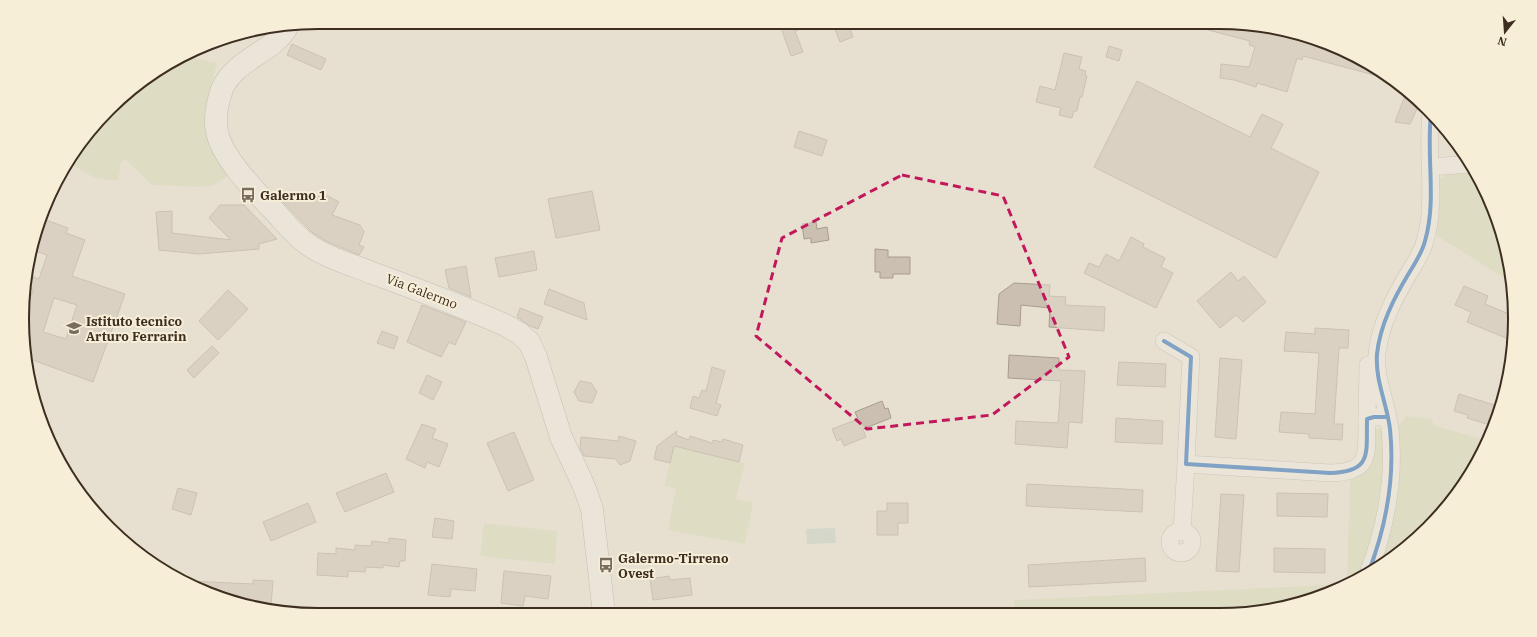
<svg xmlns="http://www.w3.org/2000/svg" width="1537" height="637" font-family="'IBM Plex Serif',serif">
<rect width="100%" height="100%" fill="#e7e0d1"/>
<g fill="#d6d7b3">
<path d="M184 56 217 63C212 84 199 123 210 143 215 154 224 164 231 174L212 186 197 187 152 185 125 159 121 163 118 181 95 178 68 163 123 95 170 62Z"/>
<polygon points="1466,169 1473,169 1484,187 1505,242 1511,282 1437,236 1438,181 1446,175"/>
<polygon points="1406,416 1431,419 1435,426 1486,440 1465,483 1414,542 1377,566 1396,426 1401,423"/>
<polygon points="1382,428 1386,472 1369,557 1361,577 1349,585 1257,612 1015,613 1014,600 1347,584 1350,480 1364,473 1369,467 1372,431"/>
<polygon points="674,446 745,463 736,499 753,502 745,544 668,530 676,488 664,486"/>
<polygon points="484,523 557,531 555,564 480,556"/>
</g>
<polygon fill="#bcccc2" points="835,528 836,543 807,544 806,529"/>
<g fill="#cbbfb2" stroke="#a89c90" fill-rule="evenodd">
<polygon points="779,22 816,22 817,23 795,31 803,52 791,56"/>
<polygon points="832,22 847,22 853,37 840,42"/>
<polygon points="1194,22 1218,22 1314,38 1367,62 1390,78 1389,79 1303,56 1302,60 1297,58 1287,92 1257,83 1256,87 1234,80 1220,78 1221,64 1249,67 1255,47 1249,45 1250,41 1193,26"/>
<polygon points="292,44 326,59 321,70 287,55"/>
<polygon points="1109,46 1122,50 1119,61 1106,57"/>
<polygon points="1064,53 1082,57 1079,69 1086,71 1085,75 1087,76 1082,97 1080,97 1077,111 1074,111 1072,118 1059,115 1061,108 1036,102 1040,86 1055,90"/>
<polygon points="1137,81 1250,137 1262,114 1283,124 1271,148 1319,172 1276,258 1094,167"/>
<polygon points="1407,90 1420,102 1410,124 1395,122"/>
<polygon points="799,131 827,140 822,156 794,147"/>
<polygon points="592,191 600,230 556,238 548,199"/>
<polygon points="328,196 339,202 332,215 360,225 364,232 359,245 364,247 359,255 328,242 313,233 278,197"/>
<polygon points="220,205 244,205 277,239 259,244 259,249 199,254 159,250 156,212 172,211 172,233 231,240 209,218"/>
<path d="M40 218 68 228 66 233 85 240 72 276 125 294 93 382 27 358 26 311 33 290 25 287V280L26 274 39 279 47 255 32 250ZM54 298 77 305 66 339 43 332Z"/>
<polygon points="816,222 817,229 827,227 829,240 811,243 811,238 804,239 802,224"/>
<polygon points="1131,237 1144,244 1143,247 1165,258 1161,267 1173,273 1156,308 1084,273 1089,263 1099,267 1106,254 1119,261"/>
<polygon points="875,249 888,250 888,257 910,257 910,274 893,274 893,278 880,278 880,272 875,272"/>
<polygon points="534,251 537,270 499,277 495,258"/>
<polygon points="466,266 471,297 449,288 445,270"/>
<polygon points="1231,272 1238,281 1244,276 1266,302 1243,322 1236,315 1220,328 1197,301"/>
<polygon points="1014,283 1050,285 1049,296 1066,297 1065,305 1105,307 1104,331 1049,327 1050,308 1021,305 1020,326 997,324 999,294"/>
<polygon points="1464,286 1488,296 1485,304 1514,316 1513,341 1467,322 1471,312 1455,305"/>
<polygon points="549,289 584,303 587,320 544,304"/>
<polygon points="228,290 248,309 218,340 199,321"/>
<polygon points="422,305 466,322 455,345 449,342 441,357 407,342"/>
<polygon points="520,308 543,317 538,329 530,326 517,317"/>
<polygon points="1315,328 1349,330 1348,348 1339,348 1334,424 1343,424 1342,440 1309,438 1309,434 1279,432 1281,412 1315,414 1319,353 1284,351 1286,332 1315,334"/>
<polygon points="382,331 398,337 394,349 377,343"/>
<polygon points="212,346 219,353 194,378 187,370"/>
<polygon points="1009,355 1059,358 1059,370 1085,371 1082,423 1069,422 1067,448 1015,444 1016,421 1058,423 1061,381 1008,378"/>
<polygon points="1220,358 1242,360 1236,439 1215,437"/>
<polygon points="1119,362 1166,364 1165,387 1117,385"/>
<polygon points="712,367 725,371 716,403 721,405 717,416 690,408 693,396 699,398 702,390 706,391"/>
<polygon points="427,375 442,382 433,400 419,393"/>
<polygon points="580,381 591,383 597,392 592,403 579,401 574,392"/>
<polygon points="1459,394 1501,407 1493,426 1467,418 1468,415 1454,411"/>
<polygon points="882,401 885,409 888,408 891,418 863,429 866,437 844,446 841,439 837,441 832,429 858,419 855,412"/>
<polygon points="1116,418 1163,421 1162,444 1115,442"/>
<polygon points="422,424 436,429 432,438 448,444 439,467 427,462 425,468 406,459"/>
<polygon points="677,431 676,435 689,440 690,436 712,443 713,440 722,442 723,439 743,445 739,462 674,446 670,463 654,459 657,446"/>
<polygon points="514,432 534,480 508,491 487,443"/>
<polygon points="619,436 636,441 630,461 620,465 616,459 584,456 580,448 581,437 618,441"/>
<polygon points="386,473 394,492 345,512 336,493"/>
<polygon points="1027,484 1143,490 1142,512 1026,506"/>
<polygon points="178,488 197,493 191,515 172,509"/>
<polygon points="1277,493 1328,494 1327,517 1277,516"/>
<polygon points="1221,494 1244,495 1239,572 1216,571"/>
<polygon points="308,503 316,522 271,541 263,522"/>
<polygon points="887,503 908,503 908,523 898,523 898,535 877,535 877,511 887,511"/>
<polygon points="435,518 454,521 452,539 432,537"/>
<polygon points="389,538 406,540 405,561 400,561 399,567 383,565 383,568 366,567 365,572 348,571 348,577 317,575 318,553 336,554 336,548 355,550 355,545 371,546 372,541 389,543"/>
<polygon points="1274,548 1325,549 1325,573 1274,572"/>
<polygon points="1145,558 1146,581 1029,587 1028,565"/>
<polygon points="432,564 477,569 475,591 451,589 450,597 428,595"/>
<polygon points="504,571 551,576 548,599 525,596 523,606 501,603"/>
<polygon points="669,576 670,580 690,578 692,595 653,600 650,579"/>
<polygon points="253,580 273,581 271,606 223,599 189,581 253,584"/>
</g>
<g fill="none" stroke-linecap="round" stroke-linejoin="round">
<g stroke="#ada599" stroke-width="18">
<g id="street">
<polyline points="1431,167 1470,164"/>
<path d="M1164 341 1191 357 1186 464 1330 473C1373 472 1366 453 1367 419L1374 417H1387"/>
<polyline points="1367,419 1368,365"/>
<circle cx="1181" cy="542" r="11"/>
<polyline points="1182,531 1186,464"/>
<path d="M1369 571C1386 526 1395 477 1390 429 1387 403 1375 381 1377 354 1380 325 1394 298 1409 273 1415 263 1422 253 1425 241 1437 200 1426 156 1431 114"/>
</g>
</g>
<g stroke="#9c958a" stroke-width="23">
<path id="secondary" d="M287 27C274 52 235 59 222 89 218 101 214 118 217 131 221 158 259 195 278 215 287 225 296 236 306 243 326 258 353 265 375 274 419 290 462 306 505 325L519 333 529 342 536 357 561 437 584 486 592 509 604 614"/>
</g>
<use href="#street" stroke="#efebe3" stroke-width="17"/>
<use href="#secondary" stroke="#efebe3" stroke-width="22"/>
<g stroke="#f7eed8" stroke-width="6">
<g id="cycleway">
<path d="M1164 341 1191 357 1186 464 1330 473C1373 472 1366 453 1367 419L1374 417H1387"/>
<path d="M1369 571C1386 526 1395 477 1390 429 1387 403 1375 381 1377 354 1380 325 1394 298 1409 273 1415 263 1422 253 1425 241 1437 200 1426 156 1431 114"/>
</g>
</g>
<use href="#cycleway" stroke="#0057b8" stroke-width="4"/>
</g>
<path d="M0 0H1537V637H0ZM902 175 1003 196 1069 357 992 415 867 429 756 336 782 238Z" fill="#e7e0d1" fill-opacity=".55" fill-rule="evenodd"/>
<path fill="none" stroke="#c2185b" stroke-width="3" stroke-dasharray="8 5" stroke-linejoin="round" d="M902 175 1003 196 1069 357 992 415 867 429 756 336 782 238Z"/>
<defs>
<g id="bus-bare" transform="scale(1.2)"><path d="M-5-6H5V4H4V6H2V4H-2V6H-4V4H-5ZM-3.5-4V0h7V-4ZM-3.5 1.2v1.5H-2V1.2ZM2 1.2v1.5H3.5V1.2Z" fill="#786c5e" stroke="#f7eed8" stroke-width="2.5" paint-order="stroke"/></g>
<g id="school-bare" transform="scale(1.2)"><path d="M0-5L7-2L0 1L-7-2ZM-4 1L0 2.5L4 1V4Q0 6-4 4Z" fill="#786c5e" stroke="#f7eed8" stroke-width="2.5" paint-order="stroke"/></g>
</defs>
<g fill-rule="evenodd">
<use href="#bus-bare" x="248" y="195"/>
<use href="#school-bare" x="74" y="328"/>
<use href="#bus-bare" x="606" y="565"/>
</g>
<g text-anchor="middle" stroke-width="4" stroke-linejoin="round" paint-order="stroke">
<g font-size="13" font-weight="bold" fill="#3d2e20" stroke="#f7eed8" text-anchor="start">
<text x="260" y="200">Galermo 1</text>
<text x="86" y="326">Istituto tecnico<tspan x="86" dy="15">Arturo Ferrarin</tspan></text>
<text x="618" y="563">Galermo-Tirreno<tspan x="618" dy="15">Ovest</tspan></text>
</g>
<g font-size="13" fill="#3d2e20" stroke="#f7eed8">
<text transform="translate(422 291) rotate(21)" y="5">Via Galermo</text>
</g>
</g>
<path d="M0 0H1537V637H0ZM318 29H1219A289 289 0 0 1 1508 318V319A289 289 0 0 1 1219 608H318A289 289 0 0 1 29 319V318A289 289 0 0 1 318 29Z" fill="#f7eed8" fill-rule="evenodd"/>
<path fill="none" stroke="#3d2e20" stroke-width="2" d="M318 29H1219A289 289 0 0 1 1508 318V319A289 289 0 0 1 1219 608H318A289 289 0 0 1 29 319V318A289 289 0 0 1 318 29Z"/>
<g transform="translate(1505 32) rotate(197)" stroke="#f7eed8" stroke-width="3" paint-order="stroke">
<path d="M0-3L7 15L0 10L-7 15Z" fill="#3d2e20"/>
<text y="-6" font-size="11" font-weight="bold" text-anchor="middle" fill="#3d2e20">N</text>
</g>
</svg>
